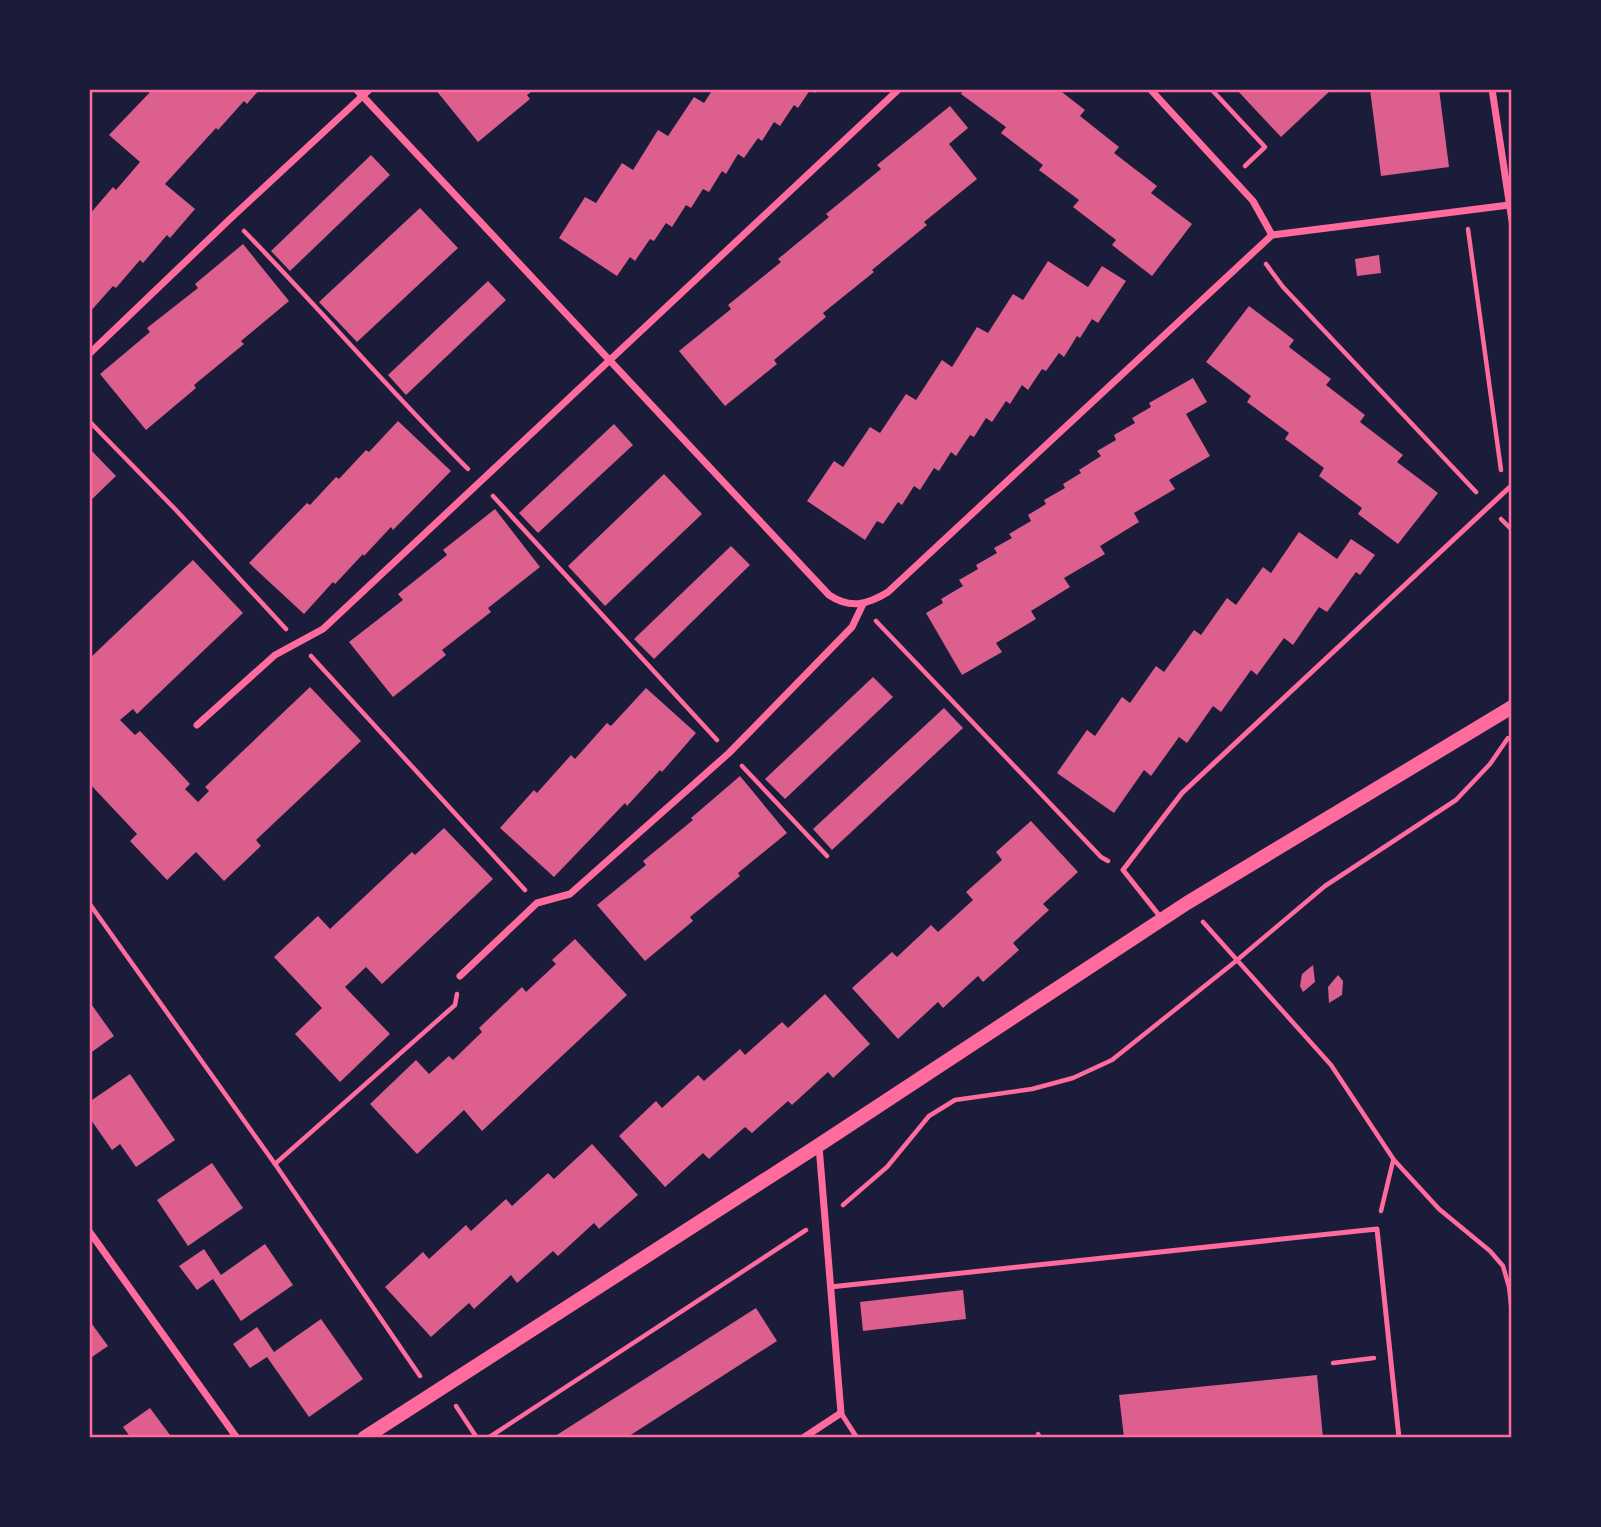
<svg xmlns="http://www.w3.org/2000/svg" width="1601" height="1527" font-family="Montserrat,sans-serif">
<rect width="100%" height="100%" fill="#1b1b3a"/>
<g fill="#dd5f8e">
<polygon points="153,89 260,89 247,104 244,101 218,130 216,128 165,184 195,209 170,238 167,235 143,263 140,260 116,288 113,286 89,313 89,215 113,187 116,190 140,162 109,135"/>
<polygon points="435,89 535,89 527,95 530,99 478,142"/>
<polygon points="713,89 818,89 815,93 810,90 798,108 794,105 780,126 774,122 762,141 758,138 744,158 738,154 726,174 722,171 709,192 703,189 691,208 686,205 672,227 666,223 654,241 650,239 635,261 630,257 617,276 559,238 585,197 596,203 622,163 633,170 658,130 668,136 694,97 704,103"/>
<polygon points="964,89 1058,89 1085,110 1080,116 1119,147 1114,153 1157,186 1151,193 1192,224 1152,276 1112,245 1116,240 1073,207 1079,200 1039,170 1043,165 1001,133 1006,127 961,94"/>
<polygon points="1236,89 1332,89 1281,137"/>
<polygon points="1370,89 1439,89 1449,167 1381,176"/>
<polygon points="950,106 968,128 949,144 977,179 924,222 927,225 872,270 874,272 823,313 826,317 774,360 777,364 725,406 679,351 731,309 728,305 781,262 778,259 829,217 826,214 881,169 877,165"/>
<polygon points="371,155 390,175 290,271 271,251"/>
<polygon points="420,208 458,248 357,342 319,302"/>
<polygon points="243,244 289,301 241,341 244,344 194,385 196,388 146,430 100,374 150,332 147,328 198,288 195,284"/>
<polygon points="1379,255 1381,273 1357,276 1355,259"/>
<polygon points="1048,261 1088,287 1102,266 1126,281 1098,323 1092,319 1080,338 1077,336 1064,357 1059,353 1046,371 1042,369 1028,390 1022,385 1010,404 1006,401 992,422 986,418 974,437 970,435 956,456 951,452 939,471 934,468 920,490 914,486 902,505 898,502 883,524 877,521 865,540 807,501 834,461 843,467 870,427 880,433 906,394 916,400 942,360 952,367 977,327 988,333 1013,294 1023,300"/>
<polygon points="488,281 506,300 406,395 388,375"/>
<polygon points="1249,306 1294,340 1289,347 1331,379 1326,385 1365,415 1360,422 1403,455 1397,462 1438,493 1398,544 1358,514 1362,508 1319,476 1324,468 1285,439 1289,433 1247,402 1251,396 1206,362"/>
<polygon points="1193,378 1207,402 1186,414 1210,456 1169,480 1175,489 1134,513 1139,522 1100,546 1105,554 1064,578 1070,587 1031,611 1036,619 996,643 1002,652 962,675 926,613 943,603 941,599 963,586 959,580 978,569 976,565 997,553 994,548 1012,538 1009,534 1031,521 1028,515 1046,504 1044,500 1065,488 1063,484 1081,473 1079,470 1101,456 1097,451 1116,440 1114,435 1135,423 1132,418 1151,407 1149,403"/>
<polygon points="398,421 451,471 393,530 391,527 364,556 363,554 335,584 333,582 304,614 249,563 307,503 310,505 336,477 339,479 366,450 369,452"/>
<polygon points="614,424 633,445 538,533 519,513"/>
<polygon points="89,448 116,476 89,502"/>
<polygon points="664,474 702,514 605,606 568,566"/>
<polygon points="495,509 540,567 488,608 491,612 442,650 446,655 393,697 349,642 403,600 398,594 447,555 443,550"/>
<polygon points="1299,532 1337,559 1351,539 1375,555 1360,575 1356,572 1327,612 1319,607 1293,645 1284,638 1257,675 1251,670 1221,712 1213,706 1187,743 1179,737 1151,776 1144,770 1114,813 1057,773 1087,730 1095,736 1122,697 1130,703 1156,666 1164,672 1194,630 1201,635 1227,598 1236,605 1263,567 1271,573"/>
<polygon points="731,546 750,565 654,659 634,639"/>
<polygon points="193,560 243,613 137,714 133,709 120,720 135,735 140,731 165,757 190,784 185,789 198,802 209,791 205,787 310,687 361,741 256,840 261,846 224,881 196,852 167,880 130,841 137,834 89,783 89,659"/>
<polygon points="873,677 893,697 785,799 765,779"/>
<polygon points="646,688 696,733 662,772 660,770 627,806 625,803 554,877 500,828 534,790 537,793 571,755 575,759 607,723 611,726"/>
<polygon points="944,708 963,728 832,850 813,829"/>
<polygon points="740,776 787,833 738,873 740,876 690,917 693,921 645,961 597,905 646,865 643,861 693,820 691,818"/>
<polygon points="1031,821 1078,872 1043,904 1049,910 1013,943 1019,950 983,982 978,976 943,1008 938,1002 898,1039 852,988 892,952 897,957 931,925 938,932 973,900 966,892 1002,860 996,852"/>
<polygon points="444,828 493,879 382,984 366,967 345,987 390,1034 340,1082 295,1034 322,1008 274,957 318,916 330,929 412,852 415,855"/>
<polygon points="575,939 627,995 482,1131 464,1110 417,1154 370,1104 416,1060 429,1074 449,1056 453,1060 482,1032 479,1028 501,1007 522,987 526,992 556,964 552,960"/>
<polygon points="1313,965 1315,982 1303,992 1300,986 1302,974"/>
<polygon points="1338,975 1343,981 1342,995 1329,1003 1328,987"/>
<polygon points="825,994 870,1044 833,1078 828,1072 792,1105 788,1101 752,1133 745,1127 709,1159 703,1153 665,1187 619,1136 656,1101 662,1108 698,1075 704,1081 740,1049 745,1055 782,1022 788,1028"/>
<polygon points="89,1001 114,1036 89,1054"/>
<polygon points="130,1074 175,1140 136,1167 120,1144 112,1150 89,1117 89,1102"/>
<polygon points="592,1144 638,1195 599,1229 594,1223 558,1256 553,1251 517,1283 511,1275 474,1309 469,1303 431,1337 385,1287 423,1252 429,1259 466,1225 471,1231 506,1199 512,1206 548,1173 554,1179"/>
<polygon points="212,1163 243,1208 188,1246 157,1200"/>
<polygon points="265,1244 293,1285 241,1321 213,1279 197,1290 179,1266 204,1249 221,1275"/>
<polygon points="963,1290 966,1319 863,1331 860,1302"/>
<polygon points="756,1308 777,1341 626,1438 552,1438"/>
<polygon points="321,1319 363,1379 309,1417 267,1357 250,1368 233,1344 257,1327 274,1352"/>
<polygon points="89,1320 108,1346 89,1359"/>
<polygon points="1317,1375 1323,1438 1124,1438 1119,1395"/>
<polygon points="150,1408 170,1435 166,1438 131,1438 123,1427"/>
</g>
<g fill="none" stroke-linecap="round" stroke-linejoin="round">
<g stroke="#ff6b9d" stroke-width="4.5">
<polyline points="1211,89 1265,147 1245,166"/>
<polyline points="1468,229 1501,470"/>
<path d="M244 231C320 309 391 392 468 469"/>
<polyline points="1266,264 1283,287 1476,492"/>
<polyline points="89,421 175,509 286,629"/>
<polyline points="493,496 717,740"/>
<polyline points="1501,519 1512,530"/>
<polyline points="876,621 1101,857 1108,861"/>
<polyline points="311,656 525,890"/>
<polyline points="742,766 827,856"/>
<polyline points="89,903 275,1164 420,1376"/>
<polyline points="1203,922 1331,1065 1394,1160 1439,1209 1490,1251 1503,1266 1509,1287 1512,1313"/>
<polyline points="275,1164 455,1005 457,994"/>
<polyline points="843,1205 887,1167 929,1116 955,1100 1032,1089 1073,1078 1112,1060 1236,961 1325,886 1456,800 1490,764 1508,738"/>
<polyline points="1381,1211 1393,1161"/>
<polyline points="1333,1363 1374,1358"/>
<polyline points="456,1406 477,1438"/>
<polyline points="1038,1434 1040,1438"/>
<polyline points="488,1438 806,1230"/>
</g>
<g stroke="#ff6b9d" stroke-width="5">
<polyline points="1162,919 1123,870 1182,793 1512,485"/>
<polyline points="830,1287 1377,1229 1399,1438"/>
<polyline points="841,1413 857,1438"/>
</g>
<g stroke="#ff6b9d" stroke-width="7">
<path d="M356 89 829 595C850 609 867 605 888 592L1272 235"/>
<polyline points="1150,89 1253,201 1272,235"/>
<polyline points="1492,89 1512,221"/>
<polyline points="1272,235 1509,205"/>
<polyline points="89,354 231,218 370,89"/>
<polyline points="197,725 275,655 323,629 899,89"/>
<polyline points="460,976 537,903 570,894 729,753 852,627 863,604"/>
<polyline points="89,1231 237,1438"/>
<polyline points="803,1438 841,1413 819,1146"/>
</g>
<polyline stroke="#ff6b9d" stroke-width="14" points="364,1438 819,1145 1187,903 1512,707"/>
</g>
<rect width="1601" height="1527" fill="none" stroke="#1b1b3a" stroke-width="182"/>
<rect x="91" y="91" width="1419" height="1345" fill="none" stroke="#ff6b9d" stroke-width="2.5"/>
</svg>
